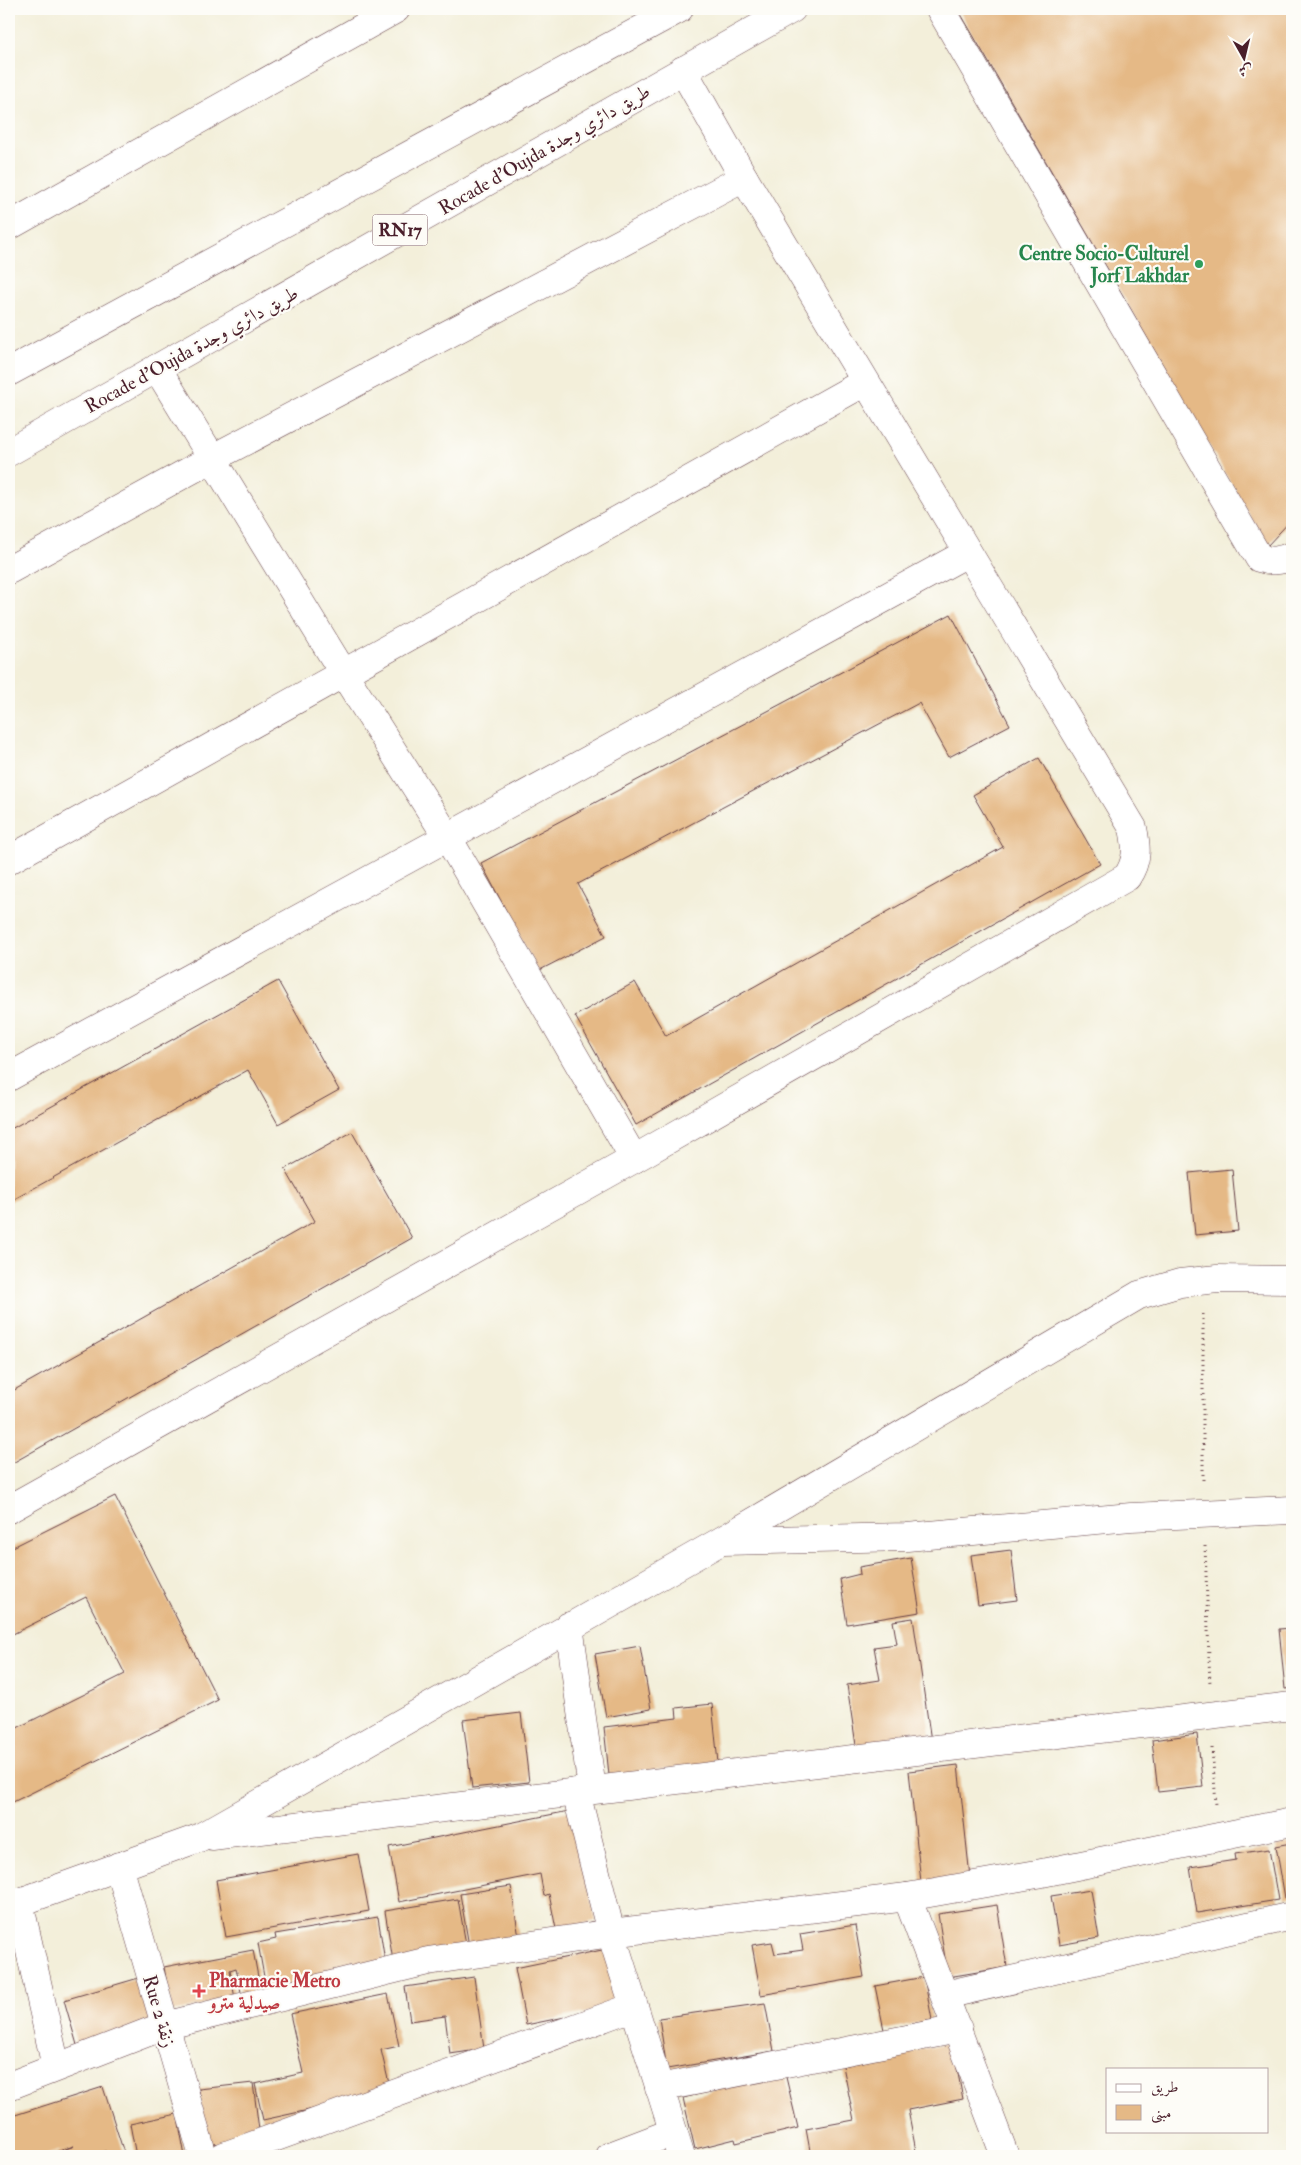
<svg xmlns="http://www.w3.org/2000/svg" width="1301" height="2165" font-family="'IM FELL Double Pica',Amiri,serif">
<rect width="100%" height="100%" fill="#fdfcf7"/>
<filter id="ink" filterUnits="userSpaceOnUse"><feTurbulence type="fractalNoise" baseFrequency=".02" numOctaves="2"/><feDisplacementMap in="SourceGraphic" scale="10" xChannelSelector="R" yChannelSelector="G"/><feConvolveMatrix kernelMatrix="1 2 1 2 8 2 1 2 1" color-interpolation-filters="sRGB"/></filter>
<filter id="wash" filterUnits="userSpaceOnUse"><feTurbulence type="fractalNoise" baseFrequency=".0096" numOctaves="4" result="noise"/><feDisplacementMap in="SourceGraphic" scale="20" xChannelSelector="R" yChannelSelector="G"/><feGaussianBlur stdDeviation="1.12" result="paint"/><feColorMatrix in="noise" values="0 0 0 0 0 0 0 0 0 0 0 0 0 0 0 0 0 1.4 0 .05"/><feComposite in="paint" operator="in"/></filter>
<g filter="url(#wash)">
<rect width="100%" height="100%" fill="#f3efda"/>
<g id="blocks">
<g fill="#e5b986">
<polygon points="958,9 1292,9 1292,519 1267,546"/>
<polygon points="951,614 1010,725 949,757 919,703 578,884 606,936 538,971 481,863"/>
<polygon points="1039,758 1100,864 636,1125 575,1016 635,982 666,1036 1003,847 973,795"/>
<polygon points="278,981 339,1090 278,1124 248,1070 9,1202 9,1130"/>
<polygon points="352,1132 412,1238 9,1465 9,1393 315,1221 285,1169"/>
<polygon points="1232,1169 1238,1231 1195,1235 1189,1173"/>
<polygon points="115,1496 218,1700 9,1804 9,1732 125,1674 86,1597 9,1636 9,1549"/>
<polygon points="1011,1550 1017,1600 978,1605 971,1555"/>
<polygon points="911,1558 920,1612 847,1624 840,1579 860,1574 859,1567"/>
<polygon points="913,1618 931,1741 857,1752 847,1685 880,1680 874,1647 897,1644 893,1621"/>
<polygon points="1292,1628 1292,1688 1285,1689 1279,1629"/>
<polygon points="640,1646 651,1709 606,1717 595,1654"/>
<polygon points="712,1704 718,1763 609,1775 604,1727 677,1718 676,1708"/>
<polygon points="521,1713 529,1782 472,1788 463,1720"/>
<polygon points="1197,1734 1203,1787 1158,1792 1152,1740"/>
<polygon points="958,1765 970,1877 921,1882 909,1771"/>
<polygon points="574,1810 596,1921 556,1929 549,1894 544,1896 540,1874 399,1902 389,1847"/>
<polygon points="1292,1843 1292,1896 1285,1898 1276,1846"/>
<polygon points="1269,1849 1278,1900 1197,1913 1190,1867 1236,1860 1235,1854"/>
<polygon points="358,1854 369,1911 226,1937 216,1880"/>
<polygon points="511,1886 519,1938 469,1946 460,1894"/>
<polygon points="1091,1890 1099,1938 1059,1945 1051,1896"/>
<polygon points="458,1899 467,1950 393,1961 385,1911"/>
<polygon points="997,1905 1007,1967 948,1977 938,1914"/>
<polygon points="378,1917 386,1968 266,1988 258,1943 276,1939 275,1934"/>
<polygon points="855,1925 864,1977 761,1995 752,1945 772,1942 775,1954 803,1950 800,1934"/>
<polygon points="607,1949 619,2006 526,2025 515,1968"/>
<polygon points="253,1950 261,1993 242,1997 236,1968 230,1970 235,1999 172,2012 164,1967"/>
<polygon points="142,1977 155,2022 77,2045 64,2000"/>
<polygon points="474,1977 484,2049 450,2054 445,2016 410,2021 405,1987"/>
<polygon points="924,1977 932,2020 884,2030 875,1986"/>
<polygon points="388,1994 399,2046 381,2050 391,2092 263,2120 255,2084 303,2073 290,2014"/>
<polygon points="765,2003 774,2051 667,2069 659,2018"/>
<polygon points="952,2043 963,2099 908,2110 917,2156 811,2156 806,2129 854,2120 843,2066"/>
<polygon points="785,2073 798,2128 736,2143 735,2139 695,2149 683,2098"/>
<polygon points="253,2083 260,2138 206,2145 199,2089"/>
<polygon points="103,2087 125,2156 108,2156 106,2151 89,2156 48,2156 74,2146 43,2156 9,2156 9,2117"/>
<polygon points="177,2114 185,2156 136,2156 130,2124"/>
</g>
</g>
</g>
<g filter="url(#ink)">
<use href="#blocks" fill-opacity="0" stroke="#633e45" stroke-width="1"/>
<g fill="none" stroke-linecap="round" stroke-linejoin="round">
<g stroke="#633e45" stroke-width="29">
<g id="minor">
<path d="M940 9 1259 558C1271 562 1280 561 1292 556"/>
<polyline points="683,70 744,178"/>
<polyline points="9,226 396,9"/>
<polyline points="157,368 344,674 448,838 634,1159"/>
<path d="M9 570 213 458 744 178 1133 828C1137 848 1138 860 1127 877L634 1159 9 1509"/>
<polyline points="9,860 865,382"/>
<polyline points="9,1077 967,553"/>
<polyline points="723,1541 907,1537 1131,1517 1292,1510"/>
<polyline points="569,1626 592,1789"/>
<polyline points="576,1792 611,1933 681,2156"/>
<polyline points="212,1836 1292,1706"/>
<polyline points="119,1866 203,2156"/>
<polyline points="907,1897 1005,2156"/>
<polyline points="19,1902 56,2067"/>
<polyline points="9,1906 199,1838 721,1541 1139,1295 1180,1283 1217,1279 1292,1280"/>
<polyline points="945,1995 1292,1916"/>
<polyline points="9,2086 164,2026 428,1961 611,1933 907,1897 1037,1874 1292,1822"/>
<polyline points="659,2088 958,2029"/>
<polyline points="224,2156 633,2007"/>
<polyline points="610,2156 673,2132"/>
</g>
</g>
<g stroke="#633e45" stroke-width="29">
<g id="trunk">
<polyline points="9,372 679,9"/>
<polyline points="9,452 792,9"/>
</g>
</g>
<g stroke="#633e45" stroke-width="3" stroke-dasharray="1 4" stroke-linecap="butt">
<polyline points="1203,1314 1203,1482"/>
<polyline points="1205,1546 1210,1685"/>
<polyline points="1212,1748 1216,1805"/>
</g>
<use href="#minor" stroke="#fff" stroke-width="28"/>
<use href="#trunk" stroke="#fff" stroke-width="28"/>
</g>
</g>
<circle fill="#2e9e5b" stroke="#fdfcf7" stroke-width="2" cx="1199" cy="264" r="5"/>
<path fill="#e0444e" stroke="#fdfcf7" stroke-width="2" d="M196.5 1983.5h5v5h5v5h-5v5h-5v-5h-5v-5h5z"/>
<g text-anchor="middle" stroke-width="4.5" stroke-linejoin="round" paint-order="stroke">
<rect fill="#fdfcf7" stroke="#806168" stroke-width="1" x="372.5" y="214.5" width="55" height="31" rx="4"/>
<g font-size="18" font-weight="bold" fill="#4a1f2b">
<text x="400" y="236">RN17</text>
</g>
<g font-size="19" fill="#4a1f2b" stroke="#fdfcf7">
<text transform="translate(544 149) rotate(-30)" y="7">Rocade d'Oujda طريق دائري وجدة</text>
<text transform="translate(191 349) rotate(-29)" y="7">Rocade d'Oujda طريق دائري وجدة</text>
<text transform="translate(160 2011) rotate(74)" y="7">Rue 2 زنقة</text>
</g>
<g font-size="19" font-weight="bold" fill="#27864d" stroke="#fdfcf7" text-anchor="end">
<text x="1189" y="260">Centre Socio-Culturel<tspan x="1189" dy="22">Jorf Lakhdar</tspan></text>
</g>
<g font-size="19" font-weight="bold" fill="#be3a42" stroke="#fdfcf7" text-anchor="start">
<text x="209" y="1987">Pharmacie Metro<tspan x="209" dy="22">صيدلية مترو</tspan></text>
</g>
</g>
<rect width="1301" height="2165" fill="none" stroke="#fdfcf7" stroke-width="30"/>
<rect x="1106" y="2068" width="162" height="65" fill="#fdfcf7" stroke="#b5a4a5"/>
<rect x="1116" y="2084" width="25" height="8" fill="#ffffff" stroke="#b5a4a5"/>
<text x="1151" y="2092" font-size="15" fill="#4a1f2b">طريق</text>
<rect x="1116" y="2105" width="25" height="15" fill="#e5b986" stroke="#b5a4a5"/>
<text x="1151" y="2118" font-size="15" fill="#4a1f2b">مبنى</text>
<g transform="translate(1244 58) rotate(172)" stroke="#fdfcf7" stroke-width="4" paint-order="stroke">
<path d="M0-4L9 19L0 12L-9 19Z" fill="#4a1f2b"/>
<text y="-8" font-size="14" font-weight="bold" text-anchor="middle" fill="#4a1f2b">ش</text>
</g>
</svg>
